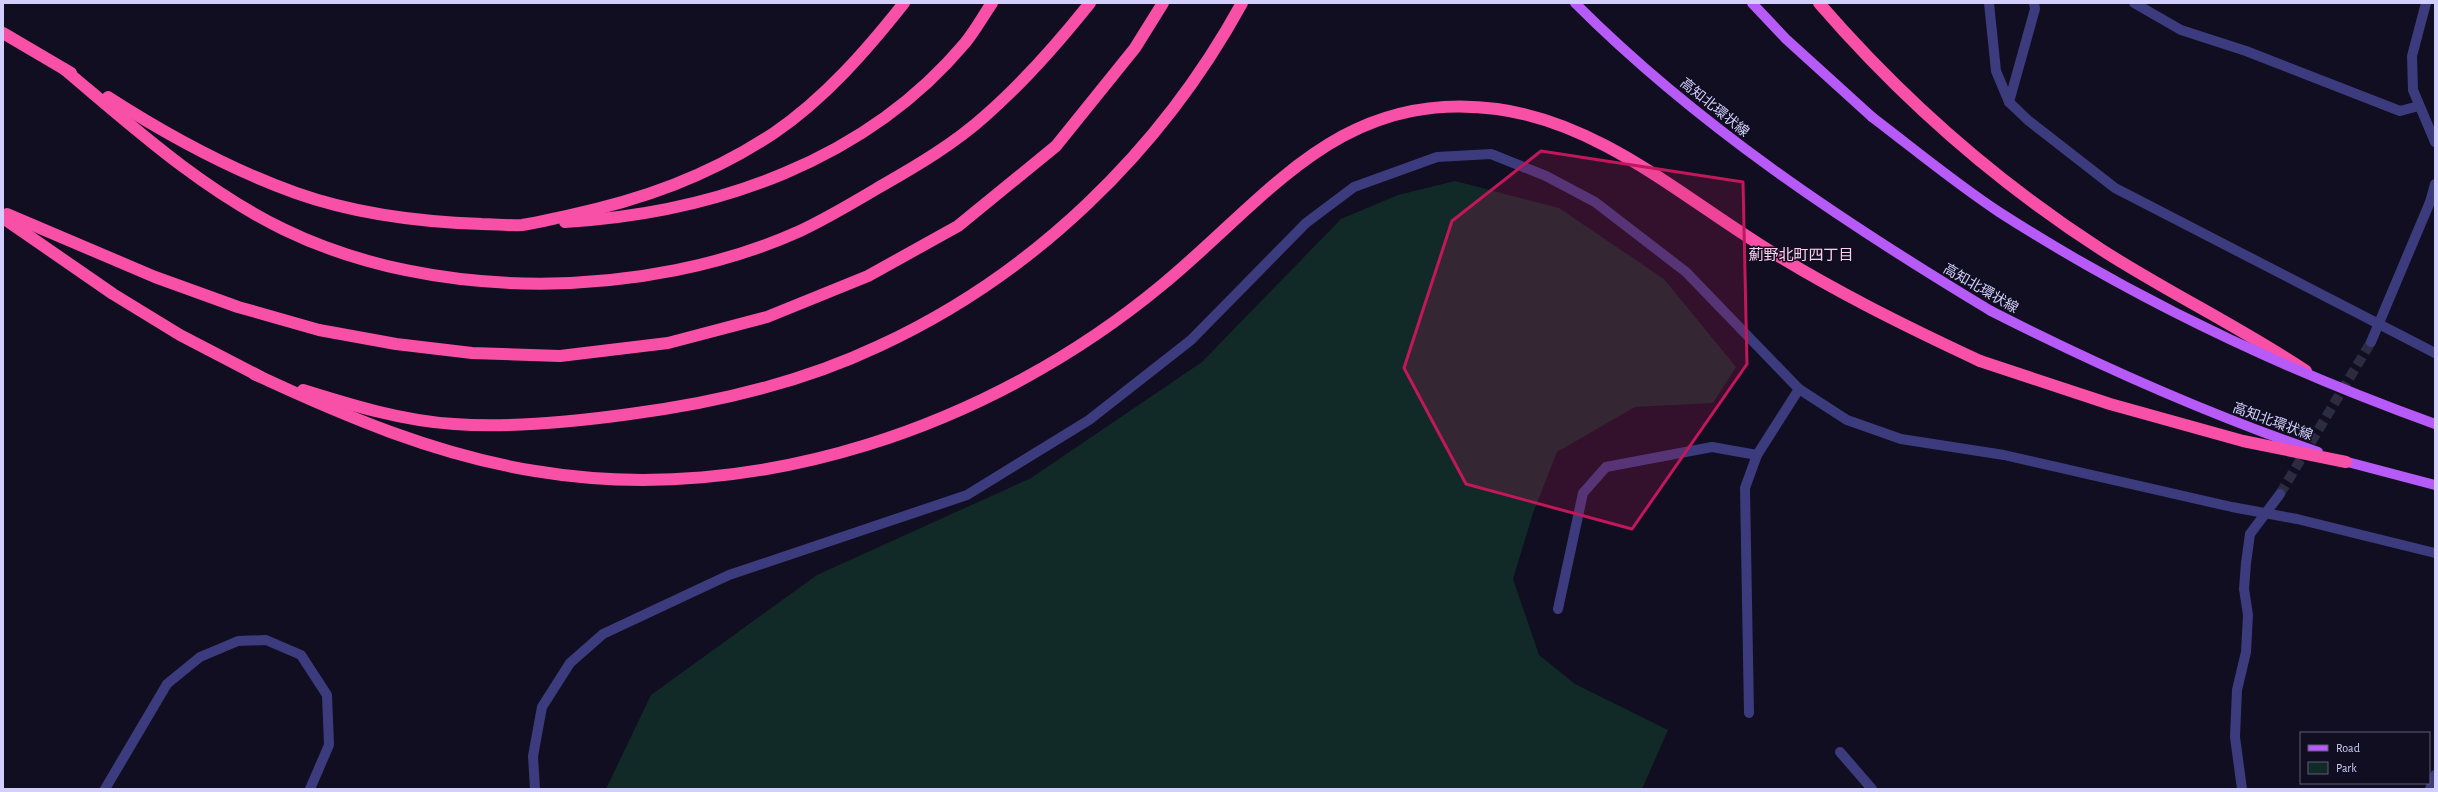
<svg xmlns="http://www.w3.org/2000/svg" width="2438" height="792" font-family="'Alegreya Sans','Noto Sans JP',sans-serif">
<rect width="100%" height="100%" fill="#100e20"/>
<polygon fill="#112a28" points="1455,181 1559,208 1664,279 1736,367 1713,403 1635,407 1557,452 1533,513 1513,579 1539,655 1575,684 1668,730 1642,789 606,789 651,695 817,575 1031,478 1202,362 1341,219 1398,195"/>
<g fill="none" stroke-linecap="round" stroke-linejoin="round">
<polyline stroke="#2d2b41" stroke-width="10" stroke-dasharray="10 5" stroke-linecap="butt" points="2280,494 2371,342"/>
<g stroke="#3b3b7d" stroke-width="10">
<polyline points="1989,3 1996,71 2009,102 2029,121 2115,188 2435,353"/>
<polyline points="2134,3 2181,30 2246,51 2400,111 2419,106"/>
<polyline points="2426,3 2412,56 2413,90 2435,142"/>
<polyline points="2009,102 2035,9 2034,3"/>
<polyline points="2371,342 2430,202 2435,184"/>
<polyline points="1558,609 1583,493 1606,467 1712,447 1757,455"/>
<polyline points="1749,713 1745,488 1757,455 1799,389"/>
<polyline points="1840,752 1872,789"/>
<polyline points="105,789 167,684 200,657 238,641 266,640 301,655 327,695 329,745 310,789"/>
<polyline points="535,789 533,756 542,707 570,663 603,634 729,575 967,495 1089,420 1191,340 1306,223 1354,187 1437,157 1491,154 1546,176 1595,202 1686,272 1799,389 1847,420 1901,439 2004,455 2232,507 2297,519 2435,553"/>
<polyline points="2242,789 2235,737 2237,690 2246,652 2248,615 2244,589 2246,563 2250,534 2280,494"/>
<polyline points="2430,789 2435,775"/>
</g>
<g stroke="#b75bf8" stroke-width="10">
<path d="M1575 3C1698 126 1843 222 1991 311"/>
<polyline points="1752,3 1786,39 1872,117"/>
</g>
<g stroke="#f84fa7" stroke-width="12">
<path d="M1819 3C1902 99 1995 181 2102 250 2169 293 2240 327 2306 371"/>
<polyline points="3,33 71,73"/>
<path d="M64 69C133 127 201 189 283 229 434 303 647 300 800 231 828 218 856 201 883 185 918 165 955 143 985 116 1024 82 1058 43 1090 3"/>
<path d="M108 97C167 135 229 169 296 193 355 214 420 222 482 224 495 224 509 226 522 225 537 223 552 219 566 216 642 200 709 176 774 133 824 99 866 51 904 3"/>
<polyline points="7,214 155,277 238,307 319,330 396,344 472,353 560,356 668,343 767,317 868,276 958,226 1056,146 1135,48 1163,3"/>
<polyline points="3,218 113,294 180,335 261,377"/>
<path d="M565 222C715 213 866 161 965 43 975 31 983 16 992 3"/>
<path d="M254 374C344 416 436 455 535 471 755 508 992 426 1162 285 1268 198 1339 88 1497 109 1598 123 1676 192 1759 244 1830 289 1905 326 1980 361"/>
<path d="M303 390C351 405 403 421 454 424 512 428 573 422 630 414 715 403 801 383 879 346 1033 275 1161 151 1242 3"/>
</g>
<g stroke="#b75bf8" stroke-width="10">
<path d="M1872 117C1914 149 1955 183 1999 212 2136 300 2282 369 2435 424"/>
<path d="M1991 311C2097 365 2205 413 2318 452"/>
<polyline points="2340,460 2435,485"/>
</g>
<polyline stroke="#f84fa7" stroke-width="12" points="1980,361 2110,404 2243,441 2346,462"/>
</g>
<path fill="#c2185b" fill-opacity="0.2" stroke="#c2185b" stroke-width="3" stroke-linejoin="round" d="M1541 151 1743 182 1747 364 1632 529 1466 484 1404 368 1452 221Z"/>
<g text-anchor="middle" stroke-width="3" stroke-linejoin="round" paint-order="stroke">
<g font-size="14" fill="#d2cffd" stroke="#100e20">
<text transform="translate(1715 107) rotate(39)" y="5">高知北環状線</text>
<text transform="translate(1981 288) rotate(30)" y="5">高知北環状線</text>
<text transform="translate(2273 421) rotate(20)" y="5">高知北環状線</text>
</g>
<g font-size="15" fill="#fdd1ef" stroke="#100e20">
<text x="1801" y="260">薊野北町四丁目</text>
</g>
</g>
<rect width="2438" height="792" fill="none" stroke="#d2cffd" stroke-width="8"/>
<rect x="2300" y="732" width="130" height="52" fill="#100e20" stroke="#5e5b78"/>
<rect x="2308" y="745" width="20" height="6" fill="#b75bf8" stroke="#5e5b78"/>
<text x="2336" y="752" font-size="12" fill="#d2cffd">Road</text>
<rect x="2308" y="762" width="20" height="12" fill="#112a28" stroke="#5e5b78"/>
<text x="2336" y="772" font-size="12" fill="#d2cffd">Park</text>
</svg>
